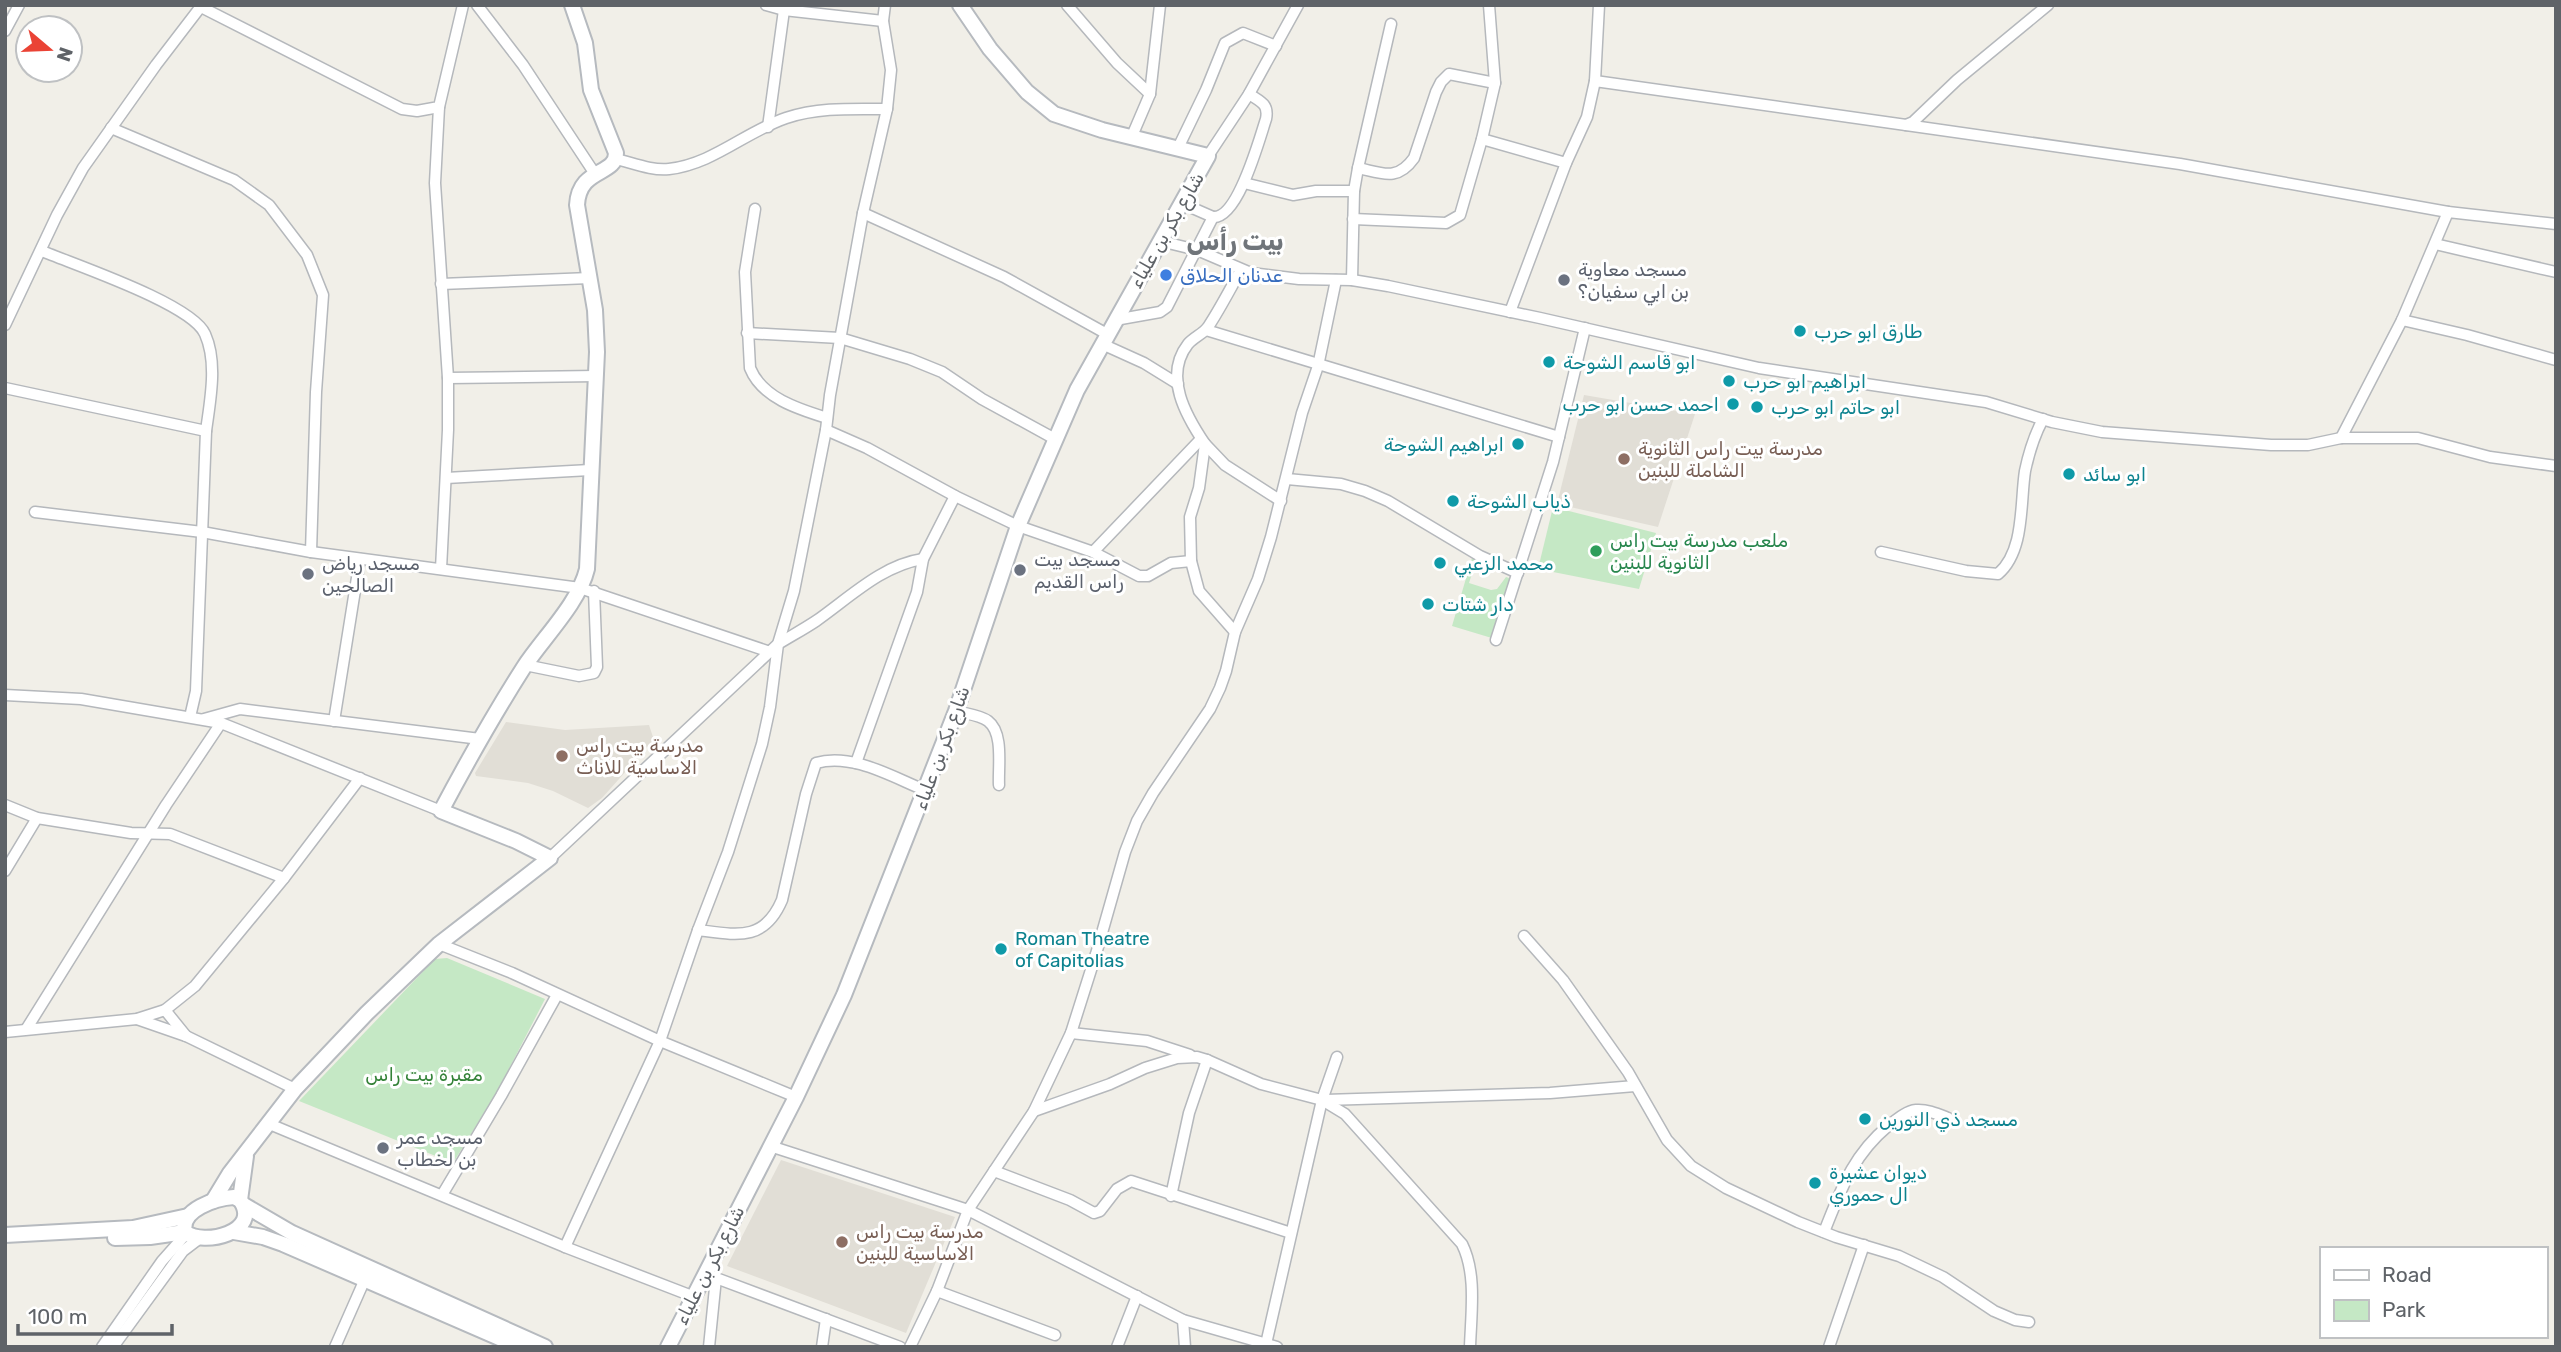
<svg xmlns="http://www.w3.org/2000/svg" width="2561" height="1352" font-family="Rubik,'Noto Naskh Arabic',sans-serif">
<rect width="100%" height="100%" fill="#f1efe8"/>
<g fill="#e1ded6">
<polygon points="1584,395 1695,414 1658,527 1557,504"/>
<polygon points="506,722 565,730 649,725 654,740 602,798 588,808 553,791 528,783 476,776 475,773"/>
<polygon points="781,1160 955,1217 906,1333 727,1266"/>
</g>
<g fill="#c5e8c5">
<polygon points="1553,507 1656,533 1639,589 1538,569"/>
<polygon points="1472,558 1486,562 1475,564 1469,583 1491,590 1497,589 1506,577 1512,579 1495,639 1452,626"/>
<polygon points="447,958 545,999 497,1092 453,1163 299,1101 435,959"/>
</g>
<g fill="none" stroke-linecap="round" stroke-linejoin="round">
<g stroke="#b5b8bc" stroke-width="13">
<g id="street">
<polyline points="477,5 523,65 595,174"/>
<polyline points="766,5 784,10 883,21"/>
<polyline points="1067,5 1117,63 1150,94"/>
<polyline points="201,7 402,109 417,111 439,107 463,5"/>
<polyline points="5,31 19,5"/>
<polyline points="1595,81 1599,5"/>
<polyline points="439,107 435,183 448,378 448,430 441,569"/>
<polyline points="1906,125 2180,164 2448,212"/>
<polyline points="768,127 784,10"/>
<polyline points="1132,136 1150,94 1160,5"/>
<polyline points="1482,139 1566,163"/>
<polyline points="1178,148 1206,90 1225,43 1243,33 1276,46"/>
<polyline points="1208,156 1249,94 1298,5"/>
<path d="M616 159C633 163 652 171 669 169 713 164 745 132 786 118 819 107 853 109 887 109"/>
<path d="M1358 168C1382 173 1397 182 1414 158L1436 92 1441 82 1449 74 1495 83"/>
<polyline points="1244,183 1293,195 1316,191 1354,191"/>
<path d="M755 209 745 272 750 368C762 398 798 409 827 418"/>
<polyline points="863,213 1004,277 1107,334"/>
<path d="M1213 217C1238 219 1259 140 1266 119 1269 104 1261 102 1249 94"/>
<polyline points="1353,219 1446,223 1460,215 1482,139 1495,83 1489,5"/>
<polyline points="1160,241 1197,250 1251,273 1299,279 1352,280 1388,286 1540,318 1759,368 1986,402 2052,422 2102,432 2271,445 2308,445 2341,438 2418,438 2490,457 2556,466"/>
<polyline points="2435,244 2556,272"/>
<path d="M42 251C75 265 192 304 205 334 218 363 210 401 206 431L196 691 190 717"/>
<polyline points="1352,280 1354,191 1358,168 1391,24"/>
<polyline points="441,284 590,278"/>
<polyline points="1510,312 1566,163 1587,117 1595,81 1906,125 1913,122 1957,80 2048,5"/>
<polyline points="1115,320 1160,312 1167,307 1213,217 1181,203"/>
<polyline points="2402,320 2467,335 2556,360"/>
<polyline points="5,325 57,215 83,168 156,65 202,5"/>
<polyline points="1206,330 1559,437"/>
<polyline points="747,333 840,338 910,359 942,372 982,399 1055,439"/>
<polyline points="1102,344 1144,363 1178,384"/>
<polyline points="448,378 596,376"/>
<polyline points="5,388 206,431"/>
<polyline points="826,430 867,448 955,496 1018,526 1093,552 1139,576 1148,576 1171,563 1191,561"/>
<polyline points="2341,438 2402,320 2448,212 2556,224"/>
<polyline points="1205,444 1225,465 1281,501"/>
<polyline points="446,478 590,470"/>
<polyline points="1287,479 1341,484 1365,491 1388,501 1480,556 1518,573"/>
<polyline points="35,512 202,532 311,552 316,392 323,295 307,255 269,205 234,180 111,128"/>
<polyline points="311,552 580,588 770,652"/>
<polyline points="1093,552 1201,439"/>
<path d="M1881 552 1966 571 1998 574C2025 551 2020 503 2025 471 2029 452 2034 436 2043 419"/>
<path d="M1235 632 1199 591 1191 561 1190 517 1199 488 1205 444C1186 416 1163 376 1188 344 1194 337 1203 334 1208 327 1220 309 1230 289 1241 270"/>
<polyline points="1496,640 1553,462 1585,328"/>
<polyline points="525,665 579,676 594,673 597,667 594,591"/>
<polyline points="5,695 81,699 221,723 441,811"/>
<path d="M956 711C967 714 980 715 988 721 1004 733 998 767 999 785"/>
<polyline points="204,719 240,709 480,739"/>
<polyline points="334,721 360,559"/>
<polyline points="856,763 917,592 923,559 955,496"/>
<polyline points="5,805 37,818 131,833 170,834 284,878"/>
<polyline points="550,858 778,644 794,591 826,430 830,395 863,213 887,109 891,70 883,21 885,5"/>
<polyline points="5,871 37,818"/>
<path d="M698 930C737 935 764 942 782 900L806 794 816 763C852 752 894 778 927 791"/>
<polyline points="1524,936 1563,980 1628,1072 1667,1140 1691,1166 1726,1188 1798,1222 1836,1237 1899,1256 1943,1277 1994,1311 2015,1320 2029,1322"/>
<polyline points="439,944 512,973 660,1041 796,1097"/>
<polyline points="165,1010 186,1036"/>
<polyline points="137,1019 186,1036 295,1089"/>
<polyline points="27,1028 166,805 221,723"/>
<polyline points="5,1032 137,1019 165,1010 195,986 284,878 360,778"/>
<polyline points="1071,1033 1147,1041 1190,1055"/>
<polyline points="1325,1100 1550,1093 1635,1086"/>
<path d="M1034 1111 1110 1084 1145 1068 1177 1058 1197 1057 1207 1060 1261 1084 1322 1100 1345 1114 1462 1244C1477 1274 1471 1314 1470 1347"/>
<polyline points="267,1123 565,1247 692,1296"/>
<polyline points="770,1146 968,1210 1183,1320 1277,1347"/>
<polyline points="994,1171 1070,1200 1094,1213 1100,1211 1117,1189 1131,1181 1291,1233"/>
<polyline points="442,1195 501,1096 557,995"/>
<polyline points="1171,1196 1189,1113 1207,1060"/>
<path d="M1824 1232C1841 1190 1852 1156 1888 1126 1896 1120 1906 1111 1916 1110 1927 1109 1938 1114 1948 1118"/>
<path d="M565 1247 660 1041 698 930 728 852 762 744 770 707 778 644C791 636 804 629 816 621 849 598 882 565 923 559"/>
<polyline points="716,1278 900,1347"/>
<polyline points="937,1291 1055,1335"/>
<polyline points="1183,1320 1185,1347"/>
<polyline points="1266,1344 1322,1100 1337,1057"/>
<polyline points="102,1347 162,1261 186,1234"/>
<polyline points="113,1347 183,1251 200,1238"/>
<polyline points="335,1347 365,1279"/>
<polyline points="709,1347 716,1278 713,1276"/>
<polyline points="822,1347 826,1319"/>
<polyline points="910,1347 937,1291 968,1210 1034,1111 1071,1033 1096,954 1125,852 1137,821 1153,793 1210,709 1220,688 1226,671 1235,632 1258,579 1271,537 1302,413 1318,366 1336,280"/>
<polyline points="1117,1347 1137,1296"/>
<polyline points="1829,1347 1864,1245"/>
</g>
</g>
<g stroke="#b6babf" stroke-width="18">
<g id="secondary">
<path d="M234 1197 240 1200C263 1232 203 1247 185 1232 179 1210 216 1198 234 1197Z"/>
<polyline points="240,1200 246,1156"/>
<path d="M213 1201 230 1173 295 1089 367 1013 439 944 550 858 516 841 441 811C467 762 494 714 524 667 543 638 579 603 587 569L597 352 595 310 577 205C579 167 616 176 616 153L591 90 585 43 572 5"/>
<polyline points="244,1205 292,1233 545,1347"/>
<polyline points="234,1232 263,1237 283,1244 520,1347"/>
<polyline points="5,1235 133,1228 188,1216"/>
<polyline points="115,1238 150,1237 185,1232"/>
<polyline points="668,1347 796,1097 844,995 956,711 1018,526 1077,390 1208,156 1102,130 1054,114 1027,92 990,49 960,5"/>
</g>
</g>
<use href="#street" stroke="#fff" stroke-width="10"/>
<use href="#secondary" stroke="#fff" stroke-width="14"/>
</g>
<circle fill="#3f7fe0" stroke="#fff" stroke-width="2.5" cx="1166" cy="275" r="7"/>
<g fill="#6b7280" stroke="#fff" stroke-width="2.5">
<circle cx="1564" cy="280" r="7"/>
<circle cx="1020" cy="570" r="7"/>
<circle cx="308" cy="574" r="7"/>
<circle cx="383" cy="1148" r="7"/>
</g>
<g fill="#0f9aa8" stroke="#fff" stroke-width="2.5">
<circle cx="1800" cy="331" r="7"/>
<circle cx="1549" cy="362" r="7"/>
<circle cx="1729" cy="381" r="7"/>
<circle cx="1733" cy="404" r="7"/>
<circle cx="1757" cy="407" r="7"/>
<circle cx="1518" cy="444" r="7"/>
<circle cx="2069" cy="474" r="7"/>
<circle cx="1453" cy="501" r="7"/>
<circle cx="1440" cy="563" r="7"/>
<circle cx="1428" cy="604" r="7"/>
<circle cx="1001" cy="949" r="7"/>
<circle cx="1865" cy="1119" r="7"/>
<circle cx="1815" cy="1183" r="7"/>
</g>
<g fill="#8d6e63" stroke="#fff" stroke-width="2.5">
<circle cx="1624" cy="459" r="7"/>
<circle cx="562" cy="756" r="7"/>
<circle cx="842" cy="1242" r="7"/>
</g>
<circle fill="#2e9e5b" stroke="#fff" stroke-width="2.5" cx="1596" cy="551" r="7"/>
<g text-anchor="middle" stroke-width="6" stroke-linejoin="round" paint-order="stroke">
<g font-size="19" fill="#5f6368" stroke="#fff">
<text transform="translate(1166 230) rotate(-60)" y="7">شارع بكر بن علياء</text>
<text transform="translate(941 748) rotate(-70)" y="7">شارع بكر بن علياء</text>
<text transform="translate(709 1265) rotate(-63)" y="7">شارع بكر بن علياء</text>
</g>
<g font-size="19" fill="#5b616d" stroke="#fff" text-anchor="start">
<text x="1578" y="276">مسجد معاوية<tspan x="1578" dy="22">بن ابي سفيان؟</tspan></text>
<text x="1034" y="566">مسجد بيت<tspan x="1034" dy="22">راس القديم</tspan></text>
<text x="322" y="570">مسجد رياض<tspan x="322" dy="22">الصالحين</tspan></text>
<text x="397" y="1144">مسجد عمر<tspan x="397" dy="22">بن لخطاب</tspan></text>
</g>
<g font-size="19" fill="#366cbe" stroke="#fff" text-anchor="start">
<text x="1180" y="282">عدنان الحلاق</text>
</g>
<g font-size="19" fill="#0d838f" stroke="#fff" text-anchor="start">
<text x="1814" y="338">طارق ابو حرب</text>
<text x="1563" y="369">ابو قاسم الشوحة</text>
<text x="1743" y="388">ابراهيم ابو حرب</text>
<text x="1719" y="411" text-anchor="end">احمد حسن ابو حرب</text>
<text x="1771" y="414">ابو حاتم ابو حرب</text>
<text x="1504" y="451" text-anchor="end">ابراهيم الشوحة</text>
<text x="2083" y="481">ابو سائد</text>
<text x="1467" y="508">ذياب الشوحة</text>
<text x="1454" y="570">محمد الزعبي</text>
<text x="1442" y="611">دار شتات</text>
<text x="1015" y="945">Roman Theatre<tspan x="1015" dy="22">of Capitolias</tspan></text>
<text x="1879" y="1126">مسجد ذي النورين</text>
<text x="1829" y="1179">ديوان عشيرة<tspan x="1829" dy="22">ال حموري</tspan></text>
</g>
<g font-size="19" fill="#785e54" stroke="#fff" text-anchor="start">
<text x="1638" y="455">مدرسة بيت راس الثانوية<tspan x="1638" dy="22">الشاملة للبنين</tspan></text>
<text x="576" y="752">مدرسة بيت راس<tspan x="576" dy="22">الاساسية للاناث</tspan></text>
<text x="856" y="1238">مدرسة بيت راس<tspan x="856" dy="22">الاساسية للبنين</tspan></text>
</g>
<g font-size="19" fill="#27864d" stroke="#fff" text-anchor="start">
<text x="1610" y="547">ملعب مدرسة بيت راس<tspan x="1610" dy="22">الثانوية للبنين</tspan></text>
</g>
<g font-size="19" fill="#348238" stroke="#fff">
<text x="424" y="1081">مقبرة بيت راس</text>
</g>
<g font-size="26" font-weight="bold" fill="#70757a" stroke="#fff">
<text x="1235" y="250">بيت رأس</text>
</g>
</g>
<rect width="2561" height="1352" fill="none" stroke="#5f6368" stroke-width="14"/>
<rect x="2320" y="1247" width="228" height="91" fill="#ffffff" stroke="#bfc1c3" stroke-width="2"/>
<rect x="2334" y="1270" width="35" height="10" fill="#ffffff" stroke="#bfc1c3" stroke-width="2"/>
<text x="2382" y="1282" font-size="21" fill="#5f6368">Road</text>
<rect x="2334" y="1300" width="35" height="21" fill="#c5e8c5" stroke="#bfc1c3" stroke-width="2"/>
<text x="2382" y="1317" font-size="21" fill="#5f6368">Park</text>
<g transform="translate(49 49) rotate(109)"><circle r="33" fill="#ffffff" stroke="#bfc1c3" stroke-width="2"/>
<path d="M0-5L12 26L0 18L-12 26Z" fill="#ea4335"/>
<text y="-10" font-size="19" font-weight="bold" text-anchor="middle" fill="#5f6368">N</text>
</g>
<path d="M18 1324v10h154v-10" fill="none" stroke="#5f6368" stroke-width="3.5"/>
<text x="28" y="1324" font-size="21" fill="#5f6368" stroke="#ffffff" stroke-width="5" paint-order="stroke">100 m</text>
</svg>
